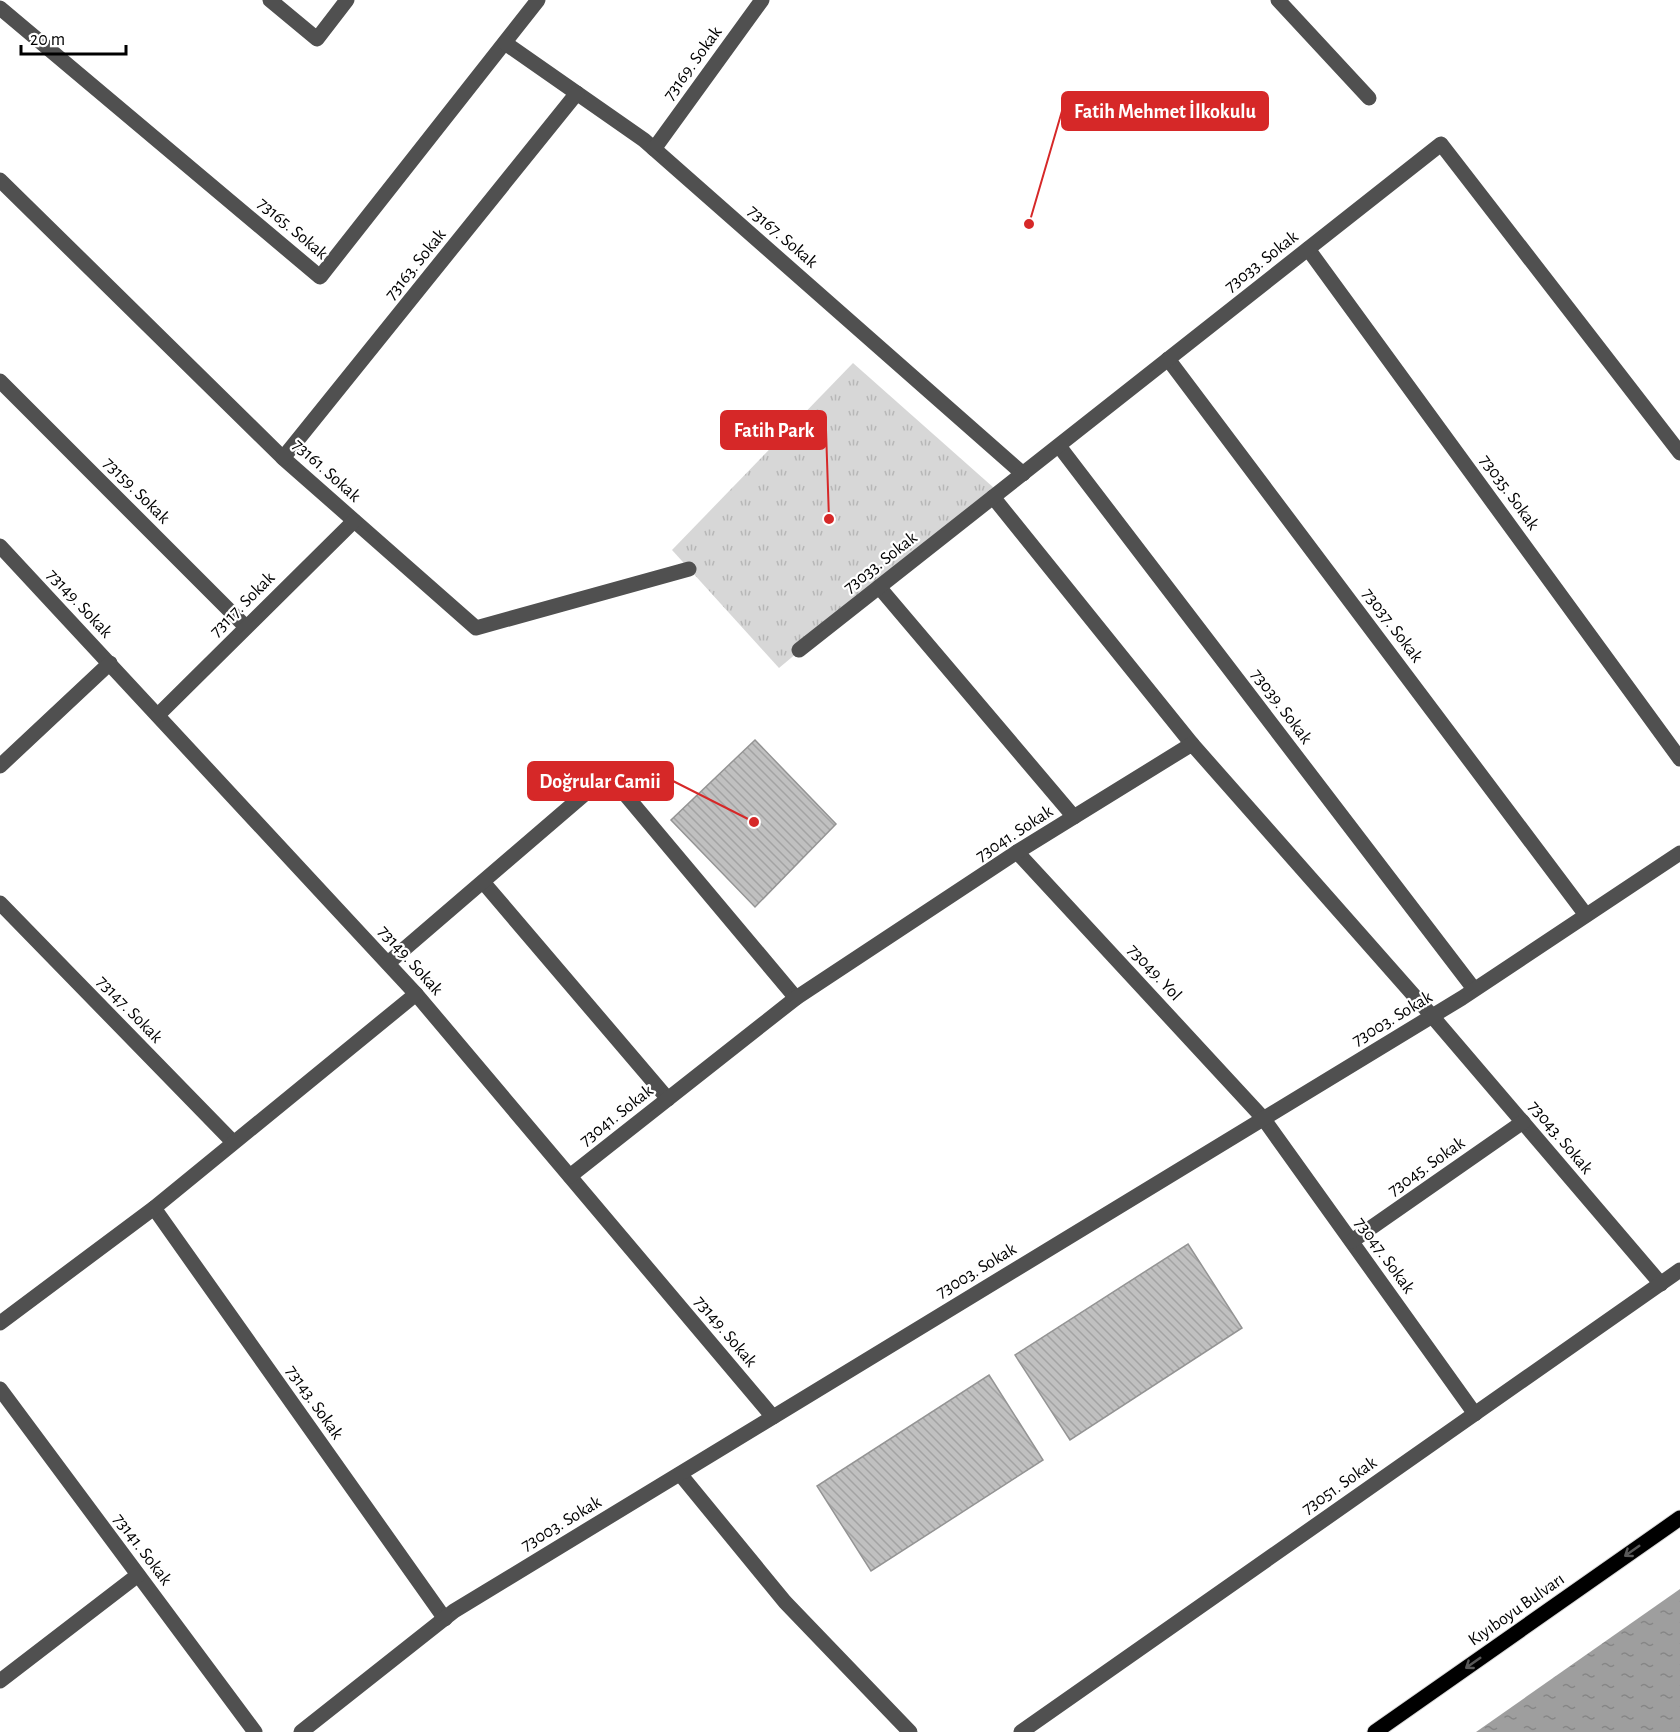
<svg xmlns="http://www.w3.org/2000/svg" width="1680" height="1732" font-family="'Alegreya Sans',sans-serif">
<defs>
<pattern id="park-tufts" width="24" height="20" patternUnits="userSpaceOnUse" patternTransform="scale(1.5)"><rect width="24" height="20" fill="#d7d7d7"/><path d="M3 7l-1-3M5 7V3M7 7l1-3M15 17l-1-3M17 17v-4M19 17l1-3" fill="none" stroke="#b7b7b7"/></pattern>
<pattern id="water-ripples" width="26" height="14" patternUnits="userSpaceOnUse" patternTransform="scale(1.5)"><rect width="26" height="14" fill="#9e9e9e"/><path d="M2 4q2-2 4 0t4 0M15 11q2-2 4 0t4 0" fill="none" stroke="#868686"/></pattern>
<pattern id="building-back-hatch" width="6" height="6" patternUnits="userSpaceOnUse" patternTransform="scale(1.5)"><rect width="6" height="6" fill="#c0c0c0"/><path d="M-1 5l2 2M0 0l6 6M5-1l2 2" fill="none" stroke="#a3a3a3"/></pattern>
</defs>
<rect width="100%" height="100%" fill="#fff"/>
<polygon fill="url(#park-tufts)" points="853,363 994,488 779,668 672,550"/>
<polygon fill="url(#water-ripples)" points="1680,1589 1680,1732 1476,1732"/>
<g fill="url(#building-back-hatch)" stroke="#949494" stroke-width="1.5">
<polygon points="755,740 836,824 755,907 671,820"/>
<polygon points="1188,1244 1242,1328 1070,1440 1015,1355"/>
<polygon points="989,1375 1043,1460 871,1571 817,1486"/>
</g>
<g fill="none" stroke-linecap="round" stroke-linejoin="round">
<g stroke="#dbdbdb" stroke-width="17">
<polyline id="major" points="1375,1732 1680,1518"/>
</g>
<g stroke="#505050" stroke-width="15">
<polyline points="270,0 317,39 347,0"/>
<polyline points="1278,0 1369,98"/>
<polyline points="0,8 320,277 538,0"/>
<polyline points="505,43 644,140 1023,474"/>
<polyline points="654,149 762,0"/>
<polyline points="0,180 283,458 476,628 689,569"/>
<polyline points="1308,249 1680,759"/>
<polyline points="1168,359 1586,915"/>
<polyline points="0,381 246,627"/>
<polyline points="1059,446 1474,989"/>
<polyline points="283,458 577,93"/>
<polyline points="993,497 1192,744"/>
<polyline points="0,546 416,994 773,1417"/>
<polyline points="879,587 1074,817"/>
<polyline points="799,650 1441,144 1680,453"/>
<polyline points="158,715 354,521"/>
<polyline points="0,766 110,663"/>
<polyline points="1017,852 1263,1118 1475,1414"/>
<polyline points="483,882 668,1099"/>
<polyline points="0,903 233,1142"/>
<polyline points="388,963 608,774 796,998"/>
<polyline points="570,1176 796,998 1017,852 1192,744 1432,1016 1661,1284"/>
<polyline points="154,1208 445,1619"/>
<polyline points="1352,1241 1523,1122"/>
<polyline points="0,1323 154,1208 416,994"/>
<polyline points="0,1389 255,1732"/>
<polyline points="680,1474 785,1602 910,1732"/>
<polyline points="0,1681 138,1575"/>
<polyline points="301,1732 454,1611 1462,998 1680,853"/>
<polyline points="1021,1732 1680,1270"/>
</g>
<use href="#major" stroke="#000" stroke-width="15"/>
</g>
<defs><path id="oneway-shaft" d="M-6 0H5M1.5-3L5.5 0L1.5 3" fill="none" stroke-width="1.6" stroke-linecap="round" stroke-linejoin="round" transform="scale(1.5)"/></defs>
<g stroke="#595959">
<use href="#oneway-shaft" transform="translate(1632 1551) rotate(145)"/>
<use href="#oneway-shaft" transform="translate(1473 1663) rotate(145)"/>
</g>
<g text-anchor="middle" stroke-width="4.5" stroke-linejoin="round" paint-order="stroke">
<g font-size="18" fill="#000" stroke="#fff">
<text transform="translate(692 63) rotate(-54)" y="6">73169. Sokak</text>
<text transform="translate(293 228) rotate(40)" y="6">73165. Sokak</text>
<text transform="translate(783 236) rotate(41)" y="6">73167. Sokak</text>
<text transform="translate(1261 261) rotate(-38)" y="6">73033. Sokak</text>
<text transform="translate(415 264) rotate(-51)" y="6">73163. Sokak</text>
<text transform="translate(327 470) rotate(42)" y="6">73161. Sokak</text>
<text transform="translate(137 490) rotate(45)" y="6">73159. Sokak</text>
<text transform="translate(1510 492) rotate(54)" y="6">73035. Sokak</text>
<text transform="translate(880 562) rotate(-38)" y="6">73033. Sokak</text>
<text transform="translate(80 603) rotate(47)" y="6">73149. Sokak</text>
<text transform="translate(242 604) rotate(-45)" y="6">73117. Sokak</text>
<text transform="translate(1393 625) rotate(53)" y="6">73037. Sokak</text>
<text transform="translate(1282 706) rotate(53)" y="6">73039. Sokak</text>
<text transform="translate(1014 833) rotate(-33)" y="6">73041. Sokak</text>
<text transform="translate(411 960) rotate(48)" y="6">73149. Sokak</text>
<text transform="translate(1155 972) rotate(47)" y="6">73049. Yol</text>
<text transform="translate(130 1009) rotate(46)" y="6">73147. Sokak</text>
<text transform="translate(1392 1018) rotate(-31)" y="6">73003. Sokak</text>
<text transform="translate(616 1115) rotate(-38)" y="6">73041. Sokak</text>
<text transform="translate(1561 1137) rotate(50)" y="6">73043. Sokak</text>
<text transform="translate(1426 1166) rotate(-35)" y="6">73045. Sokak</text>
<text transform="translate(1385 1255) rotate(54)" y="6">73047. Sokak</text>
<text transform="translate(976 1270) rotate(-31)" y="6">73003. Sokak</text>
<text transform="translate(726 1331) rotate(50)" y="6">73149. Sokak</text>
<text transform="translate(315 1402) rotate(55)" y="6">73143. Sokak</text>
<text transform="translate(1339 1485) rotate(-35)" y="6">73051. Sokak</text>
<text transform="translate(561 1523) rotate(-31)" y="6">73003. Sokak</text>
<text transform="translate(143 1549) rotate(53)" y="6">73141. Sokak</text>
<text transform="translate(1516 1609) rotate(-35)" y="6">Kıyıboyu Bulvarı</text>
</g>
</g>
<path fill="none" stroke="#d62828" stroke-width="2" d="M1029 224L1062 111M829 519L826 430M754 822L673 781"/>
<g fill="#d62828" stroke="#fff" stroke-width="2">
<circle cx="1029" cy="224" r="6"/>
<circle cx="829" cy="519" r="6"/>
<circle cx="754" cy="822" r="6"/>
</g>
<g fill="#d62828" stroke="#d62828" stroke-width="2">
<rect x="1062" y="92" width="206" height="38" rx="6"/>
<rect x="721" y="411" width="105" height="38" rx="6"/>
<rect x="528" y="762" width="145" height="38" rx="6"/>
</g>
<g font-size="20" text-anchor="middle" font-weight="bold" fill="#fff">
<text x="1165" y="118">Fatih Mehmet İlkokulu</text>
<text x="774" y="437">Fatih Park</text>
<text x="600" y="788">Doğrular Camii</text>
</g>
<path d="M21 45v9h105v-9" fill="none" stroke="#000000" stroke-width="3"/>
<text x="30" y="45" font-size="18" fill="#000000" stroke="#ffffff" stroke-width="4.5" paint-order="stroke">20 m</text>
</svg>
